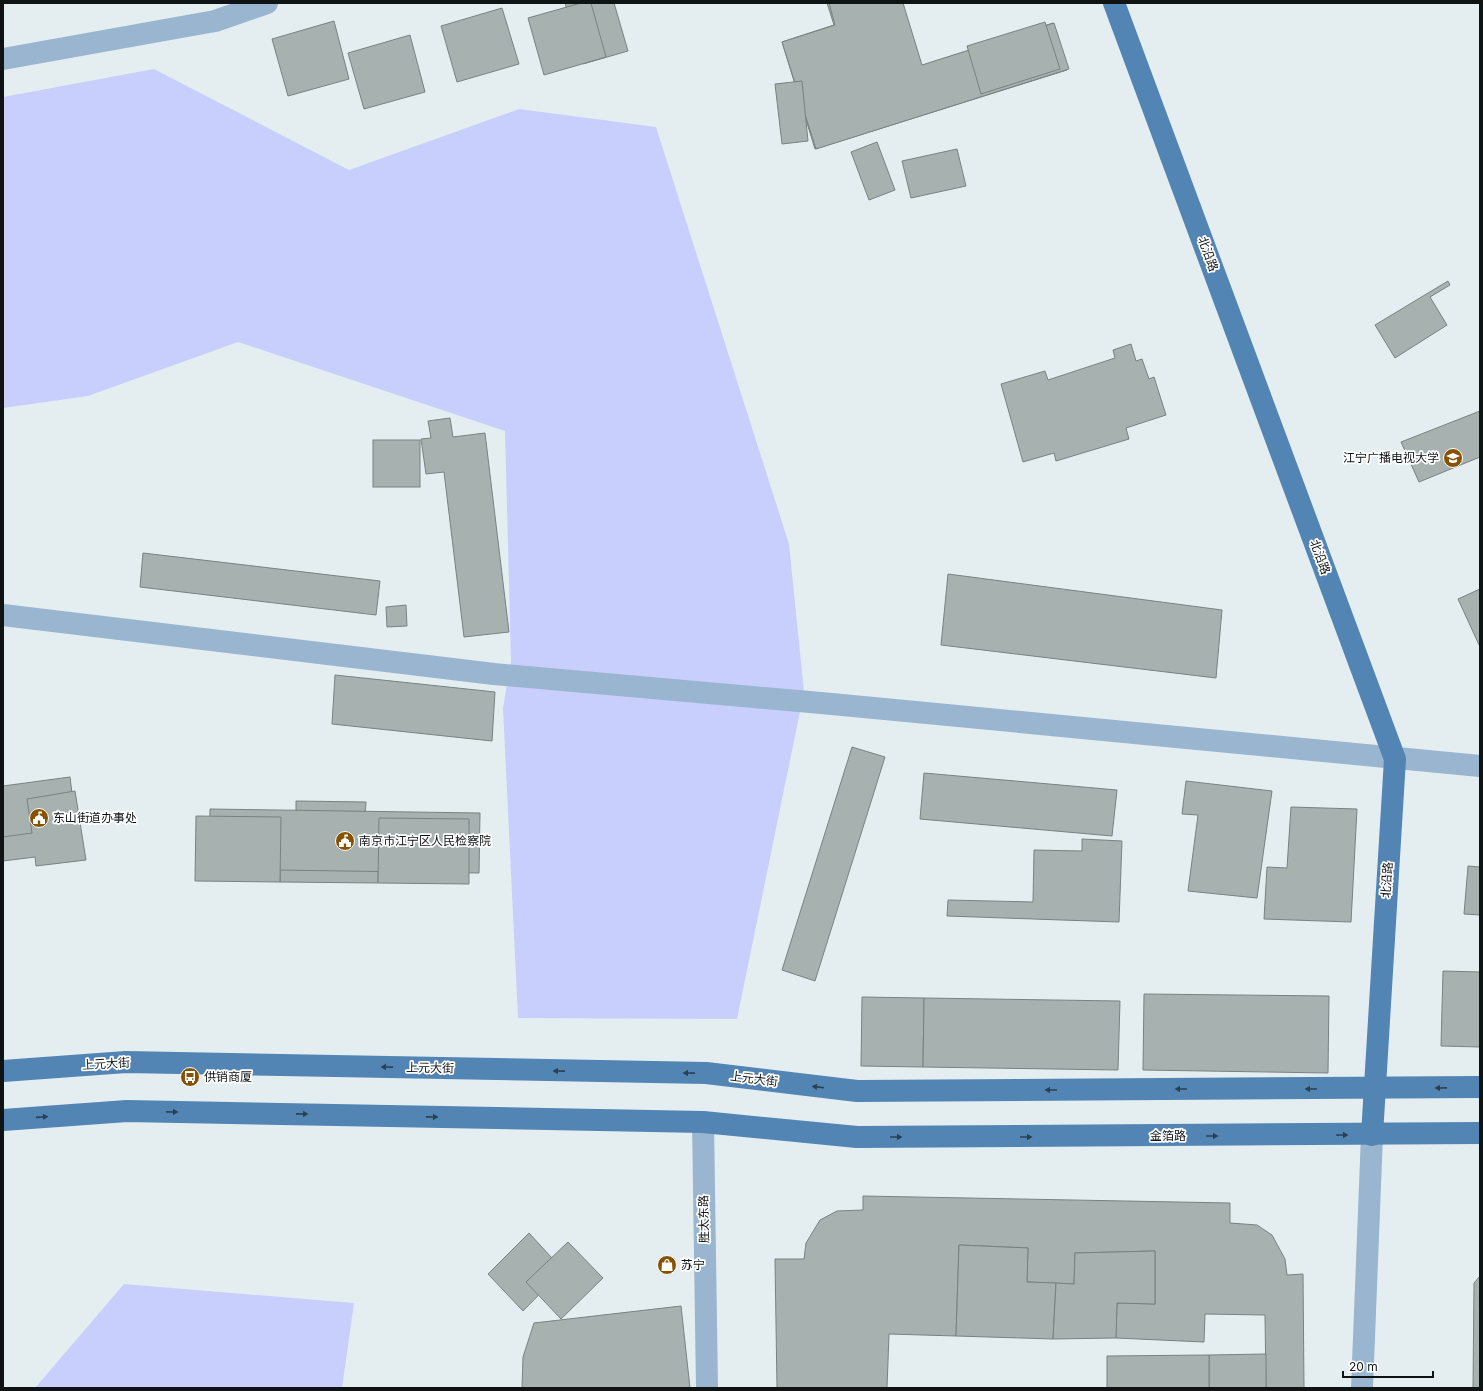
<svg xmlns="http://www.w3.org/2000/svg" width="1483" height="1391" font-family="Inter,'Noto Sans SC',sans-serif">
<rect width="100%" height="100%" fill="#e4eef1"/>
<g fill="#c8cffc">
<polygon points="154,69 349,170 519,109 656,127 789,544 804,692 737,1019 518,1018 503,708 511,661 505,431 238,342 88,396 3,408 3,97"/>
<polygon points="124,1284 354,1303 342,1388 35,1388"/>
</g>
<g fill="#a7b1b0" stroke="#788280">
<polygon points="565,3 614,3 628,51 583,64"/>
<polygon points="581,3 591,3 606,57 544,75 528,18"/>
<polygon points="827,3 901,3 921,66 1053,23 1067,70 815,149 782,42 834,25"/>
<polygon points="829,3 903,3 922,65 1054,23 1069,69 816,149 782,42 835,25"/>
<polygon points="502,8 519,64 457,82 441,26"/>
<polygon points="334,21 349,79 288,96 272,39"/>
<polygon points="1045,22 1060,69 981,94 967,46"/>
<polygon points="410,35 425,92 364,109 348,53"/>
<polygon points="802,81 808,141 782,144 775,84"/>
<polygon points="877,142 895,190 869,200 851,152"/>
<polygon points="957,149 966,186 911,198 902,161"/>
<polygon points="1448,281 1450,285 1430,297 1447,325 1395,358 1375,325"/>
<polygon points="1131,344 1136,361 1142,359 1149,379 1154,377 1166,415 1126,428 1129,439 1056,461 1054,453 1023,462 1001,384 1045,371 1048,380 1115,358 1113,350"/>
<polygon points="1480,411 1480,457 1419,482 1401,442"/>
<polygon points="450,418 453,437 485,433 509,632 464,637 444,472 426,474 421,439 431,438 428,421"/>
<rect x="373" y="440" width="47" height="47"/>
<polygon points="143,553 380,581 376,615 140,587"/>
<polygon points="948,574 1222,610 1216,678 941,645"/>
<polygon points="1480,589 1480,647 1458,599"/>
<polygon points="406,605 407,626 387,627 386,607"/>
<polygon points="335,675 495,692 492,741 332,724"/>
<polygon points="852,747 885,757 815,981 782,970"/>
<polygon points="924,773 1117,790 1112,836 920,819"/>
<polygon points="70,777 79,850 3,859 3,786"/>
<polygon points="1186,781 1272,791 1257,898 1188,891 1198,815 1182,814"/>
<polygon points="75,791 86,860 36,866 35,857 3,861 3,837 32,833 27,799"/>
<polygon points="296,801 366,802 365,818 379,818 378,883 280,882 281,817 296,817"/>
<polygon points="1291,807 1357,809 1351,922 1264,919 1267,867 1287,868"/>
<polygon points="210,809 480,813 479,873 209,869"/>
<polygon points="196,816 281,817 280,882 195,881"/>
<polygon points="379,818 469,819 469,884 378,883"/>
<polygon points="1082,839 1122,841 1119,922 947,916 948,900 1033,902 1034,850 1082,851"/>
<polygon points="1468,866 1480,867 1480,915 1464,914"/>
<polygon points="1443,971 1480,972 1480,1047 1441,1046"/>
<polygon points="1144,994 1329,996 1328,1073 1143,1070"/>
<polygon points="862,997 924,998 923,1067 861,1066"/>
<polygon points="924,998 1120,1001 1118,1070 923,1067"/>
<polygon points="863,1196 1230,1203 1230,1223 1257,1225 1272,1235 1285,1259 1287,1275 1303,1274 1304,1388 1266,1388 1265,1315 1205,1314 1204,1342 1116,1338 1117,1303 1155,1304 1155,1251 1075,1253 1074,1284 1027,1282 1028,1248 959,1245 956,1336 889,1334 887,1388 777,1388 775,1259 804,1259 806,1243 820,1220 837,1211 863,1210"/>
<polygon points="529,1233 563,1270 523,1311 488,1274"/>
<polygon points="568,1242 603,1278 561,1319 526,1282"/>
<polygon points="959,1245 1028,1248 1027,1282 1056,1283 1053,1339 956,1336"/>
<polygon points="1155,1251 1155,1304 1117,1303 1116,1338 1053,1339 1056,1283 1074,1284 1075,1253"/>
<polygon points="1480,1276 1480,1388 1473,1388 1474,1283"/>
<polygon points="681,1306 690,1388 522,1388 523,1357 534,1323"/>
<polygon points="1266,1354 1266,1388 1209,1388 1209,1355"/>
<polygon points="1209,1355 1209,1388 1107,1388 1107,1356"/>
</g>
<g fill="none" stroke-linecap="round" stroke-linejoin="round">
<g stroke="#9ab5cf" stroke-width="22">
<polyline points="3,59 215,21 267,3"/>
<polyline points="3,615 494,674 832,704 1480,766"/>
<polyline points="703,1122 707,1388"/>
<polyline points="1362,1388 1372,1135"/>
</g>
<g stroke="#5285b3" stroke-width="22">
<polyline points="1114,3 1395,759 1372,1135"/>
<polyline points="3,1071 126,1062 706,1073 857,1091 1480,1087"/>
<polyline points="3,1120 127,1111 703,1122 857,1137 1480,1133"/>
</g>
</g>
<defs><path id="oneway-solid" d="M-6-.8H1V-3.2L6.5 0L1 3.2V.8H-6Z"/></defs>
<g fill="#2a4154">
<use href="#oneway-solid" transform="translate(387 1067) rotate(-179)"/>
<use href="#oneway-solid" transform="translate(559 1071) rotate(-179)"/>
<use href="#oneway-solid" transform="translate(689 1073) rotate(-179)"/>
<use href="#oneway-solid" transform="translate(818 1087) rotate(-173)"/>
<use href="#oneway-solid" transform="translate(1441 1088) rotate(179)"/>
<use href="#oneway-solid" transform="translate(1181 1089) rotate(180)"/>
<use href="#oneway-solid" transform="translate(1311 1089) rotate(180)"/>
<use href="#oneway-solid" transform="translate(1051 1090) rotate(180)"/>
<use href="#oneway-solid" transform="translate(172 1112) rotate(1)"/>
<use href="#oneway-solid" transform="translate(302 1114) rotate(1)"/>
<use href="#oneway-solid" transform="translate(42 1117) rotate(-4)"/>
<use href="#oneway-solid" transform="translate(432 1117) rotate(1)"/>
<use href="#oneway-solid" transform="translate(1342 1135)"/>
<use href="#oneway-solid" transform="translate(1212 1136)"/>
<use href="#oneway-solid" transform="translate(896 1137)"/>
<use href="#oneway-solid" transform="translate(1026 1137)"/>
</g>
<defs>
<g id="university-disc" transform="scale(1)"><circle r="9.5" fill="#865100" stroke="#fff"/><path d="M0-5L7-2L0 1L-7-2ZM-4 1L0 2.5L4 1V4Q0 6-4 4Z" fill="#fff"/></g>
<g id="civic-disc" transform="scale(1)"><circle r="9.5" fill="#865100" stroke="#fff"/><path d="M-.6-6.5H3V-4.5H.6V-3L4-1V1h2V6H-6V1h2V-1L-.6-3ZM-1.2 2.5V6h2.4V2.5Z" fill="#fff"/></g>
<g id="bus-disc" transform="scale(1)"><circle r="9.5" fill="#865100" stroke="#fff"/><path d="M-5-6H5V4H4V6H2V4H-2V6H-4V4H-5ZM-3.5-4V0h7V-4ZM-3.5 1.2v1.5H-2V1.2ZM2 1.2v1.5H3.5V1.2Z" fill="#fff"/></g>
<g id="shop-disc" transform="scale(1)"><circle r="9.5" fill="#865100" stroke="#fff"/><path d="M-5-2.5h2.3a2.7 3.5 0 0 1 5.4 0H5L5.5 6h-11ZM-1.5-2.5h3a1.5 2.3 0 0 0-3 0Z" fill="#fff"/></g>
</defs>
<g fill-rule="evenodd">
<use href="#university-disc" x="1453" y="458"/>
<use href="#civic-disc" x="39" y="818"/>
<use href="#civic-disc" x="345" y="841"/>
<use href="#bus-disc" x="190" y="1077"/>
<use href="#shop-disc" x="667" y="1265"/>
</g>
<g text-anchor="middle" stroke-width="3.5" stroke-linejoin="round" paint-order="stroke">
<g font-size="12" fill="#101314" stroke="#fff">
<text transform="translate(1208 254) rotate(70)" y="4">北沿路</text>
<text transform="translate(1320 557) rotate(70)" y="4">北沿路</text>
<text transform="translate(1387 880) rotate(-86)" y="4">北沿路</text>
<text transform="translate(106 1064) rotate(-3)" y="4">上元大街</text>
<text transform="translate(430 1068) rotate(1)" y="4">上元大街</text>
<text transform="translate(754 1079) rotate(7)" y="4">上元大街</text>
<text x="1168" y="1140">金箔路</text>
<text transform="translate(704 1219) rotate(-91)" y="4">胜太东路</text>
</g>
<g font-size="12" fill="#101314" stroke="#fff" text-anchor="start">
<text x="1439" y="462" text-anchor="end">江宁广播电视大学</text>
<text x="53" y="822">东山街道办事处</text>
<text x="359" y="845">南京市江宁区人民检察院</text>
<text x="204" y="1081">供销商厦</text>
<text x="681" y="1269">苏宁</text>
</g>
</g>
<rect width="1483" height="1391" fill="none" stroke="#101314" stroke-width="8"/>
<path d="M1343 1371v6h90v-6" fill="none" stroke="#101314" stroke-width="2"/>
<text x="1349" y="1371" font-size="12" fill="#101314" stroke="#ffffff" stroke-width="3" paint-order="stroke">20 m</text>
</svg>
